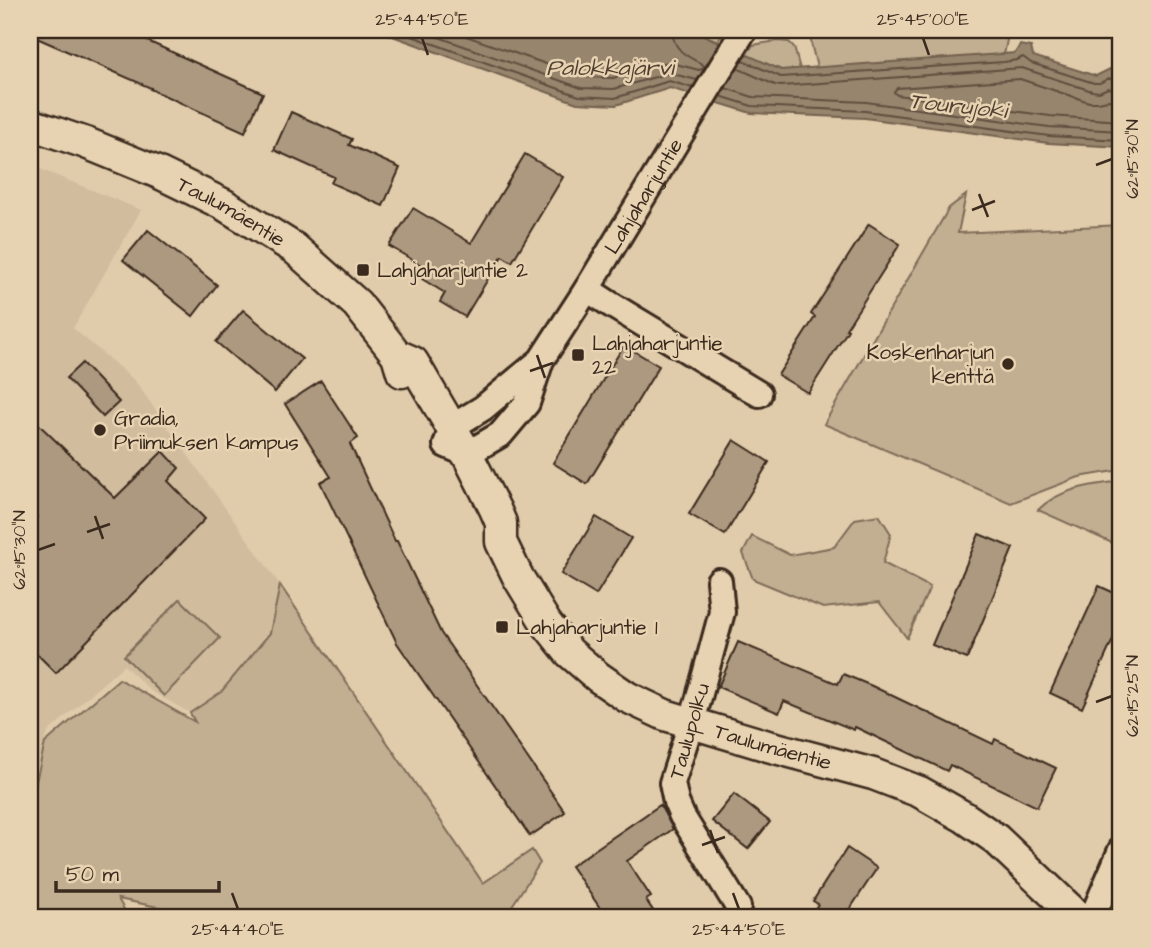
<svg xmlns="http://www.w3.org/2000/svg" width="1151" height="948" font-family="'Architects Daughter',sans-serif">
<rect width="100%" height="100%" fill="#e0cbab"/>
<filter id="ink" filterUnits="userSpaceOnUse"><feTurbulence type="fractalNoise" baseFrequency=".0143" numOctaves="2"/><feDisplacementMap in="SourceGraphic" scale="14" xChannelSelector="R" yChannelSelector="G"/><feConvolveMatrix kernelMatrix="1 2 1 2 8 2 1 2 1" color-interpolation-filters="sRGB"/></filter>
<g filter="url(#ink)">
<polygon fill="#d1bc9e" points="30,165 141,210 73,328 135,381 280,585 270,633 221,692 190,713 151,691 124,665 48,732 30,793"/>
<g fill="#c2ae91" stroke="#7e6c58" stroke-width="2">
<polygon points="692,30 724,30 718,41"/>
<polygon points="811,30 1009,30 1004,55 817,68 811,43"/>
<polygon points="777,41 789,42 794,47 800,69 781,70 746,55 753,45"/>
<polygon points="966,195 958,233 1121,225 1121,470 1079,477 1011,503 824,424 949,208"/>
<path d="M1121 481V547L1038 510C1060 488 1092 485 1121 481Z"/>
<polygon points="879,515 891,534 883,563 930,587 907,638 879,602 823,608 753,579 743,553 752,536 790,555 834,547 855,519"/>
<polygon points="280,585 483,883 532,850 540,863 504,918 412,918 418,911 405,918 213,918 118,899 129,918 30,918 30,807 45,743 119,679 195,722 190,713 221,692 270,633"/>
<polygon points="180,599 220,638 164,696 124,656"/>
</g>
<polygon fill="#98856e" stroke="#73614e" stroke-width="2" points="376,30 692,30 781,70 1015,53 1020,45 1031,47 1033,56 1096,76 1110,69 1118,76 1121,75 1121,147 1048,143 865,118 751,113 670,88 616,105 577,103"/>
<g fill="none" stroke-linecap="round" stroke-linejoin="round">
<g stroke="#604e3e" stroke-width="2">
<polyline points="395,30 579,96 615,98 669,81 693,88"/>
<polyline points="419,30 581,88 614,89 669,73 697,80"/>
<path d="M449 30 583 77 613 78 668 62 699 70 702 69 704 66 702 64C686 56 673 50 672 30"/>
<polyline points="742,60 781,77 1004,62 1017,60 1023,57 1031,63 1094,83 1100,83 1109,78 1116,82 1121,82"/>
<polyline points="737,68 775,85 781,86 1022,68 1092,91 1099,92 1108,88 1121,91"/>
<polyline points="725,88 753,97 866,102 1049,127 1121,131"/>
<polyline points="720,96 752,106 865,111 1049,136 1121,140"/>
<polyline points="1121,102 1108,100 1098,102 1089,102 1020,79 897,88 894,92 897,95 1050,116 1121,121"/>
</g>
</g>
<g fill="#ad9980" stroke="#3b2a1e" stroke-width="2">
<polygon points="30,30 123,30 263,93 245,132 150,89 151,88 30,35"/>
<polygon points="291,112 352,139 349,145 400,168 383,206 331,183 334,177 274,150"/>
<polygon points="525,154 563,177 512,262 502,256 465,317 440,302 445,293 422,279 428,269 389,246 413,208 471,243"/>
<polygon points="869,224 900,244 846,329 848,330 808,393 778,375 815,317 811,314"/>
<polygon points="148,230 217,285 193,316 123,260"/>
<polygon points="243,310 302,359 275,392 216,342"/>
<polygon points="624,345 659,366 587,484 553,463"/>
<polygon points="82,363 119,402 103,417 66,378"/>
<polygon points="321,381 358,438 350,444 395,541 397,541 441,633 565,812 530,836 397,643 320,482 331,477 285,404"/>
<polygon points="30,416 115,498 163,451 179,468 168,481 205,519 56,673 30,647 30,525 37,517 30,510"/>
<polygon points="734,440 769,462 725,535 689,514"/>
<polygon points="596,517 631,538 596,595 561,574"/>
<polygon points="979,534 1013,548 967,659 932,645"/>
<polygon points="1099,586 1121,596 1121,622 1082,708 1050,693"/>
<polygon points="738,642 838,684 843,674 872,686 993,744 995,739 1056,768 1037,807 950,765 947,771 855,727 854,730 784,701 779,713 718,687"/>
<polygon points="734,794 770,822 748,849 712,821"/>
<polygon points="660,805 673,829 627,861 651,897 646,900 658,918 607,918 571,866"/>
<polygon points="847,848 877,868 844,918 809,918 818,904 813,901"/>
</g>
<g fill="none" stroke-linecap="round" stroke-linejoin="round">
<g stroke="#3b2a1e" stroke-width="30">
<g id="minor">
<polyline points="587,289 610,304 759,394"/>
<path id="s1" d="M541 360 483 408 452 427 446 445 467 454 501 434 527 403 541 360 587 289 744 30"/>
<polyline points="719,581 722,612 698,701 672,783 676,802 682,816 738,907"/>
<polyline points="1092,918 1121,850"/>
</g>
</g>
<g stroke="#3b2a1e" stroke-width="35">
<g id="major">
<path id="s2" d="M30 124 86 143 157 172 223 204 294 248 357 304 397 355 402 372"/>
<path id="s3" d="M397 355 413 362 467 454 495 509 501 523V542L518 577 546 623 569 652 598 677 627 697 665 715 768 746 873 774 920 792 964 817 996 839 1079 918"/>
</g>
</g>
<use href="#minor" stroke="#e7d2b1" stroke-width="24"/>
<use href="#major" stroke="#e7d2b1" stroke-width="30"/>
</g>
</g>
<path fill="none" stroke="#3b2a1e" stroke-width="2.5" d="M422 38 428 55M923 38 929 55M1096 165 1112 159M979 194 988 217M972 210 995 201M537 355 545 378M530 371 553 363M95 516 103 539M87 532 110 524M38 550 55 544M1096 702 1112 696M710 830 718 853M702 845 725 837M232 893 238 909M733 893 739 909"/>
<g fill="#3b2a1e" stroke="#e7d2b1" stroke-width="2.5">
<rect x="356" y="263" width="14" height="14" rx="3.5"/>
<rect x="571" y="348" width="14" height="14" rx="3.5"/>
<circle cx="1008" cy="364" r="7"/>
<circle cx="100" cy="430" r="7"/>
<rect x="495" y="620" width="14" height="14" rx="3.5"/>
</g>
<g text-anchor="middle" stroke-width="5" stroke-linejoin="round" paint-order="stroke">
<g font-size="21" fill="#3b2a1e" stroke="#e7d2b1">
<text dy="7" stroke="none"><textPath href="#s1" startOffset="472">Lahjaharjuntie</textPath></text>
<text dy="7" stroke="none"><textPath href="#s2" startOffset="220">Taulumäentie</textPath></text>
<text transform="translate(689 731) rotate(-74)" y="7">Taulupolku</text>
<text dy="7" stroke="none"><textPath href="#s3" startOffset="578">Taulumäentie</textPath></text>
</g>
<g font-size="21" fill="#3b2a1e" stroke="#e7d2b1" text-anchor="start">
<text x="377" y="277">Lahjaharjuntie 2</text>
<text x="592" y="350">Lahjaharjuntie<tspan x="592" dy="24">22</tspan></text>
<text x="994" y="359" text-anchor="end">Koskenharjun<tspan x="994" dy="24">kenttä</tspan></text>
<text x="114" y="425">Gradia,<tspan x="114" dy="24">Priimuksen kampus</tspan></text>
<text x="516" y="634">Lahjaharjuntie 1</text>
</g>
<g font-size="23" font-style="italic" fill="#524132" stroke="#e7d2b1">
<text x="610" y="75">Palokkajärvi</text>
<text transform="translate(958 105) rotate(6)" y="8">Tourujoki</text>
</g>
</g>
<rect width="1151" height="948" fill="none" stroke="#e7d2b1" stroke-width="77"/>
<path d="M56 881v10h163v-10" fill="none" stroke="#3b2a1e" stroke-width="3.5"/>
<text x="66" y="881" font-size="21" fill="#3b2a1e" stroke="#e7d2b1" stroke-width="5" paint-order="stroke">50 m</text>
<rect x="38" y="38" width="1074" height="871" fill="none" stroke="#3b2a1e" stroke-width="2.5"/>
<g font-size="18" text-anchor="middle" fill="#3b2a1e">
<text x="422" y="25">25°44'50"E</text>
<text x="923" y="25">25°45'00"E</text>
<text transform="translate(1132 159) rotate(-90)" y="6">62°15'30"N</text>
<text transform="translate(19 550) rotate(-90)" y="6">62°15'30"N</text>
<text transform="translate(1132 696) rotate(-90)" y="6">62°15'25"N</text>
<text x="238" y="935">25°44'40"E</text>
<text x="739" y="935">25°44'50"E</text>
</g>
</svg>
